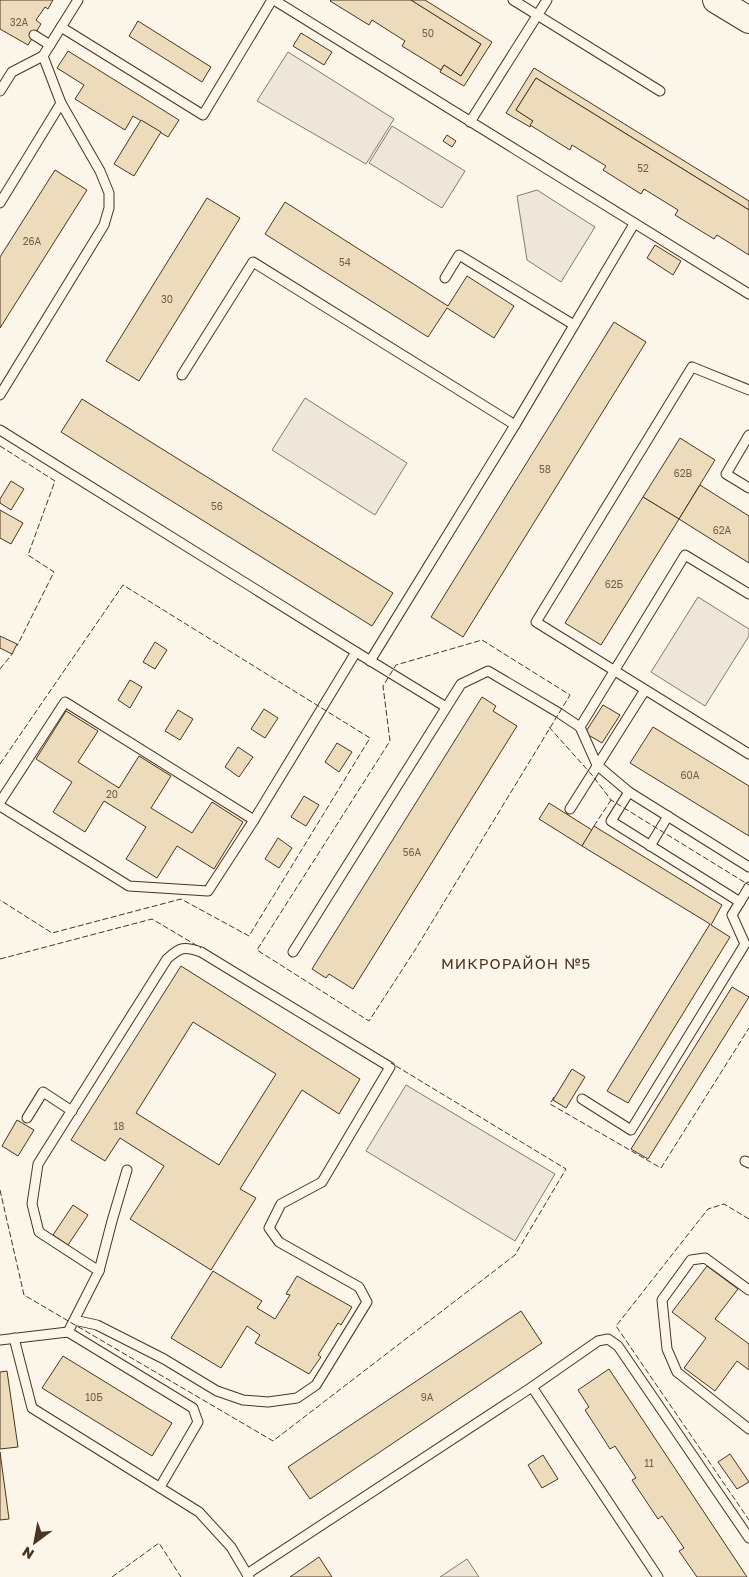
<svg xmlns="http://www.w3.org/2000/svg" width="749" height="1577" font-family="'Golos Text',sans-serif">
<rect width="100%" height="100%" fill="#fbf6e9"/>
<g fill="#ede6d9" stroke="#887966">
<polygon points="288,52 394,119 366,164 257,101"/>
<polygon points="392,126 465,171 442,208 369,163"/>
<polygon points="537,190 595,227 561,282 527,260 517,196"/>
<polygon points="305,398 407,463 375,515 272,450"/>
<polygon points="698,597 749,629 749,636 705,706 651,672"/>
<polygon points="406,1085 555,1174 515,1241 366,1151"/>
<polygon points="467,1559 479,1577 440,1577"/>
</g>
<g fill="#ecdcbc" stroke="#4a3520" fill-rule="evenodd">
<polygon points="0,0 53,0 48,9 45,7 36,20 41,24 28,45 0,29"/>
<polygon points="331,0 411,0 481,44 461,76 444,65 441,70 402,46 405,41 372,20 369,25 330,1"/>
<polygon points="411,0 425,0 492,42 464,86 440,72 444,65 461,76 481,44"/>
<polygon points="138,21 211,67 202,82 129,36"/>
<polygon points="301,33 332,52 324,65 293,46"/>
<polygon points="68,51 179,120 168,137 133,116 125,130 75,99 84,85 57,68"/>
<polygon points="534,68 749,201 749,210 536,78 516,110 533,121 530,127 506,113"/>
<polygon points="536,78 749,210 749,255 717,235 714,239 675,215 678,210 644,189 641,194 603,170 606,166 572,145 570,150 530,125 533,121 516,110"/>
<polygon points="141,120 161,132 134,176 114,164"/>
<polygon points="447,135 456,141 452,147 443,141"/>
<polygon points="55,170 87,190 0,328 0,257"/>
<polygon points="207,198 240,218 139,381 106,361"/>
<polygon points="285,202 448,306 467,276 514,306 494,338 447,308 428,337 265,234"/>
<polygon points="655,245 681,261 673,275 647,258"/>
<polygon points="614,322 646,342 463,637 431,617"/>
<polygon points="82,399 393,593 372,626 61,432"/>
<polygon points="680,438 715,460 679,519 643,497"/>
<polygon points="11,481 24,489 11,510 0,503 0,499"/>
<polygon points="700,485 749,516 749,563 679,519"/>
<polygon points="643,497 679,519 601,645 565,623"/>
<polygon points="0,510 23,523 11,544 0,538"/>
<polygon points="0,636 17,644 12,654 0,648"/>
<polygon points="155,642 167,650 155,669 143,662"/>
<polygon points="130,680 142,687 130,708 118,700"/>
<polygon points="482,697 496,706 493,711 517,726 353,989 329,974 326,978 312,969"/>
<polygon points="603,705 620,715 602,743 585,733"/>
<polygon points="264,709 278,718 265,738 251,729"/>
<polygon points="178,710 193,719 180,740 165,731"/>
<polygon points="66,711 98,731 78,762 119,788 139,756 171,776 151,808 192,833 212,802 243,822 214,869 177,846 157,878 126,859 146,827 104,801 85,832 53,812 72,782 36,759"/>
<polygon points="653,727 749,786 749,836 630,763"/>
<polygon points="337,743 352,752 339,772 325,762"/>
<polygon points="238,747 253,757 239,777 225,767"/>
<polygon points="304,796 319,805 306,826 291,817"/>
<polygon points="549,803 592,830 582,846 539,819"/>
<polygon points="594,826 722,905 711,925 730,937 628,1103 607,1091 710,924 582,846"/>
<polygon points="278,838 292,848 279,868 265,859"/>
<path d="M181 966 360 1079 339 1114 302 1090 240 1189 256 1198 211 1270 130 1219 164 1166 120 1138 105 1161 71 1140ZM193 1022 276 1074 219 1165 136 1113Z"/>
<polygon points="732,987 749,997 648,1159 631,1149"/>
<polygon points="572,1069 585,1077 566,1108 553,1100"/>
<polygon points="17,1120 34,1130 18,1156 2,1146"/>
<polygon points="73,1205 88,1215 68,1245 53,1235"/>
<polygon points="707,1266 738,1289 715,1319 749,1344 749,1370 737,1361 715,1391 684,1368 706,1338 672,1312"/>
<polygon points="213,1271 262,1301 257,1308 275,1319 290,1295 286,1294 297,1276 352,1307 341,1325 338,1323 318,1355 321,1357 309,1374 255,1343 260,1335 247,1326 221,1368 171,1338"/>
<polygon points="521,1311 542,1343 310,1499 288,1467"/>
<polygon points="63,1356 172,1423 152,1456 42,1388"/>
<polygon points="609,1369 747,1577 697,1577 679,1551 684,1548 662,1516 658,1519 632,1480 636,1478 615,1446 610,1449 598,1430 585,1410 589,1407 578,1390"/>
<polygon points="7,1371 18,1447 0,1449 0,1372"/>
<polygon points="0,1452 9,1519 0,1520"/>
<polygon points="730,1454 749,1482 737,1489 718,1462"/>
<polygon points="543,1455 558,1479 542,1488 528,1465"/>
<polygon points="319,1557 332,1577 290,1577"/>
</g>
<g fill="none" stroke-linecap="round" stroke-linejoin="round">
<g stroke="#4a3520" stroke-width="11">
<g id="service">
<polyline points="274,0 749,294"/>
<polyline points="513,0 660,91"/>
<polyline points="61,27 203,115 272,0"/>
<polyline points="34,35 50,45"/>
<polyline points="0,91 12,72 43,56 78,0"/>
<polyline points="470,122 547,0"/>
<polyline points="0,203 61,103"/>
<polyline points="445,278 459,255 574,325"/>
<polyline points="182,375 253,262 515,425"/>
<polyline points="749,390 692,367 536,622 749,754"/>
<polyline points="0,395 104,225 109,208 109,193 100,171 61,103 43,56"/>
<polyline points="0,430 356,652 446,707"/>
<polyline points="749,435 726,474 749,488"/>
<polyline points="749,594 685,555 580,727 597,765 629,792 749,867"/>
<polyline points="370,661 515,425 634,224"/>
<polyline points="0,802 65,702 254,820"/>
<polyline points="0,806 129,886 208,891 254,820 356,652"/>
<polyline points="570,809 645,690"/>
<polyline points="650,846 668,816"/>
<polyline points="740,902 749,887"/>
<polyline points="293,952 461,684 488,671 559,713 580,727"/>
<polyline points="582,1099 631,1130 745,944 732,915 740,902 611,821 629,792"/>
<polyline points="27,1118 43,1092 72,1111"/>
<polyline points="745,1161 749,1163"/>
<polyline points="99,1271 112,1221 127,1170"/>
<polyline points="749,1290 705,1258 691,1260 662,1300 667,1349 677,1372 749,1429"/>
<path d="M68 1332 99 1271 39 1232 32 1204 38 1164 167 959C180 947 184 946 201 952L390 1067 322 1182 281 1204 269 1228 279 1242 359 1287 367 1302 316 1385 297 1398 268 1402 243 1400 217 1391 164 1359 97 1325 74 1320"/>
<polyline points="14,1338 32,1408 199,1512 231,1547 247,1574"/>
<polyline points="0,1340 68,1332 193,1408 198,1422 160,1487"/>
<polyline points="532,1387 598,1341 608,1339 618,1346 749,1538"/>
<polyline points="249,1577 247,1574 532,1387 658,1577"/>
</g>
</g>
<g stroke="#4a3520" stroke-width="28">
<polyline id="secondary" points="716,0 749,20"/>
</g>
<use href="#service" stroke="#fbf6e9" stroke-width="9"/>
<use href="#secondary" stroke="#fbf6e9" stroke-width="26"/>
<g stroke="#4a3520" stroke-width="1" stroke-dasharray="6 2.5" stroke-linecap="butt">
<polyline points="0,446 55,481 28,555 54,572 17,646"/>
<polygon points="482,640 570,695 415,950 369,1021 257,950 390,741 383,686 396,665"/>
<polyline points="0,669 13,653"/>
<polyline points="549,727 592,775 611,800 749,885"/>
<polyline points="0,764 123,585 370,738 249,936 181,899 52,933 0,900"/>
<polyline points="594,826 611,800"/>
<polyline points="0,959 152,919 201,948"/>
<polyline points="554,1097 550,1104 661,1168 749,1028"/>
<polyline points="0,1190 24,1295 273,1441 515,1255 566,1169 391,1063"/>
<polyline points="749,1219 724,1204 708,1209 616,1326 749,1520"/>
<polyline points="112,1577 159,1543 181,1577"/>
</g>
</g>
<g text-anchor="middle" stroke-width="4" stroke-linejoin="round" paint-order="stroke">
<g font-size="10" fill="#725f47">
<text x="19" y="26">32А</text>
<text x="428" y="37">50</text>
<text x="643" y="172">52</text>
<text x="32" y="245">26А</text>
<text x="345" y="266">54</text>
<text x="167" y="303">30</text>
<text x="545" y="473">58</text>
<text x="683" y="477">62В</text>
<text x="217" y="510">56</text>
<text x="722" y="534">62А</text>
<text x="614" y="588">62Б</text>
<text x="690" y="779">60А</text>
<text x="112" y="798">20</text>
<text x="412" y="856">56А</text>
<text x="119" y="1130">18</text>
<text x="94" y="1401">10Б</text>
<text x="427" y="1401">9А</text>
<text x="649" y="1467">11</text>
</g>
<g font-size="15" letter-spacing="1" fill="#4a3520" stroke="#fbf6e9">
<text x="516" y="969">МИКРОРАЙОН №5</text>
</g>
</g>
<g transform="translate(35 1542) rotate(212)" stroke="#fbf6e9" stroke-width="4" paint-order="stroke">
<path d="M0-4L9 19L0 12L-9 19Z" fill="#4a3520"/>
<text y="-8" font-size="14" font-weight="bold" text-anchor="middle" fill="#4a3520">N</text>
</g>
</svg>
